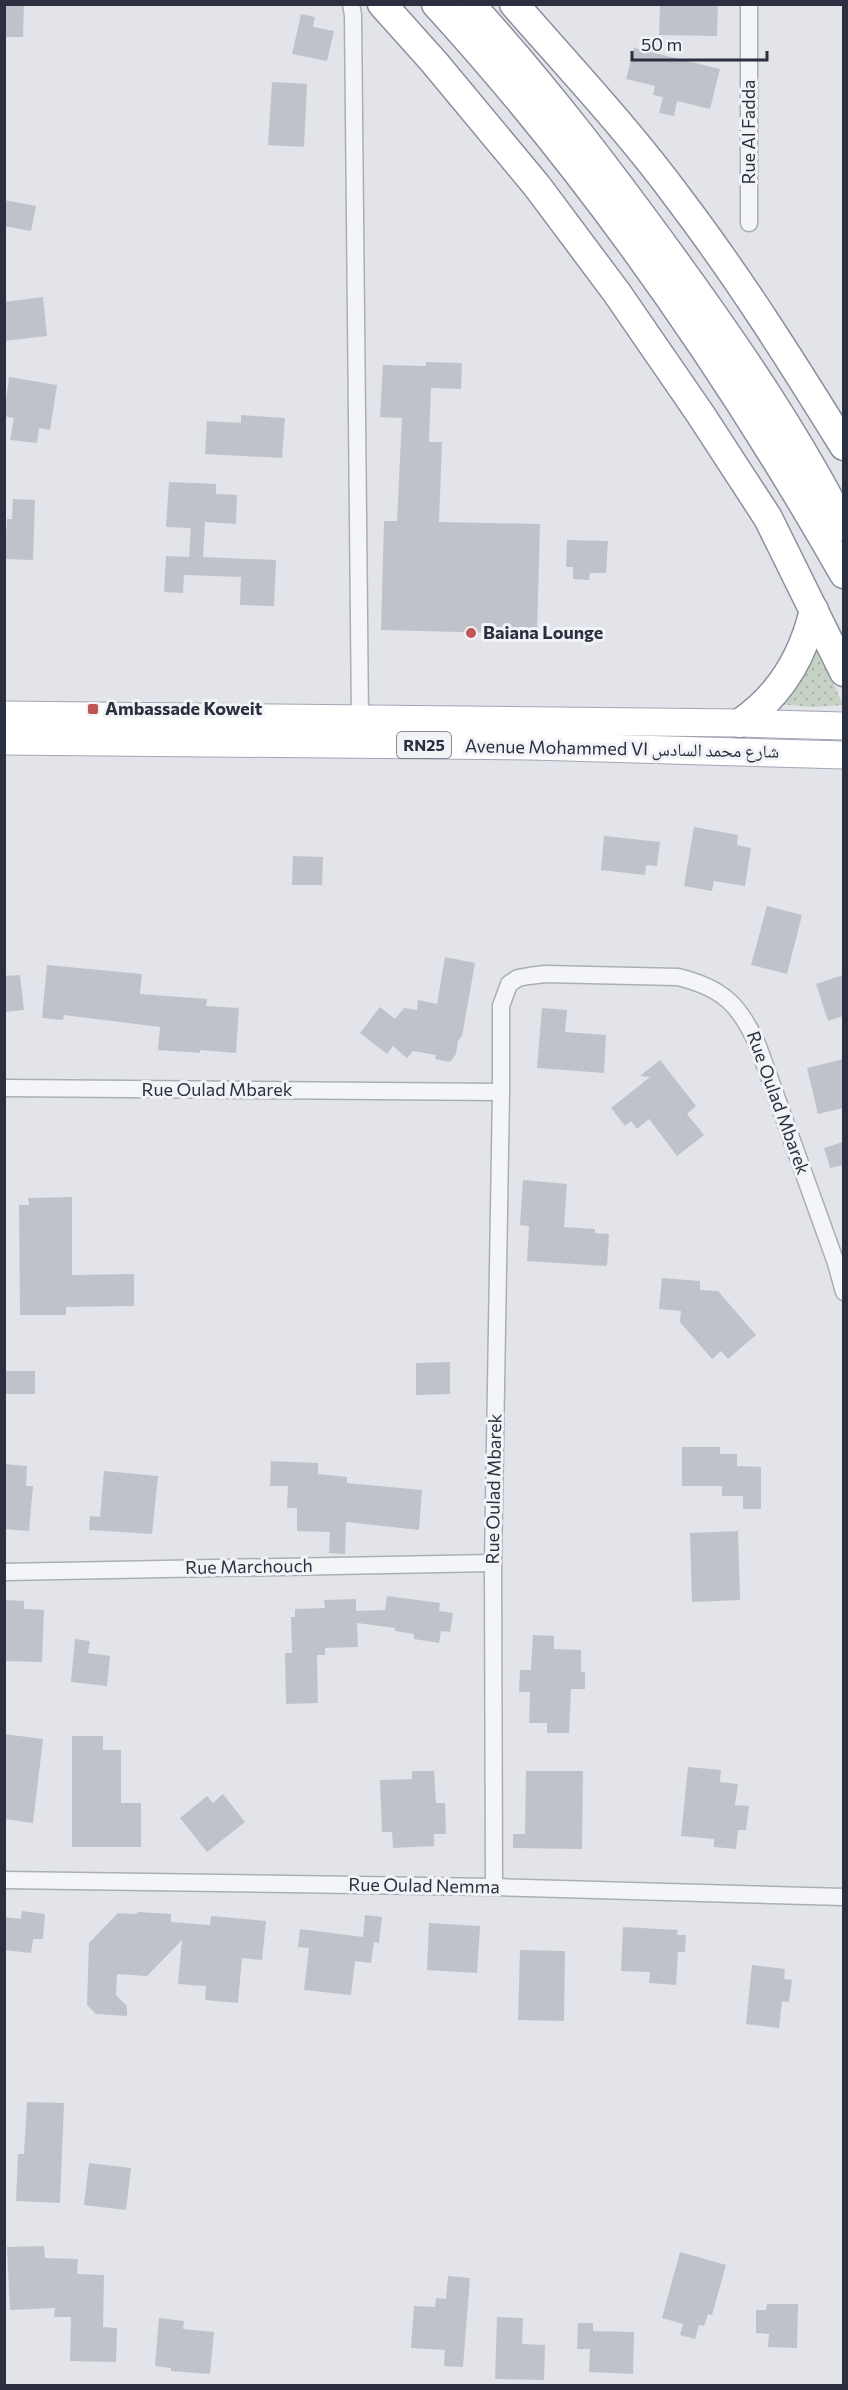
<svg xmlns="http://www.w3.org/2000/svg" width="848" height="2390" font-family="Commissioner,'Noto Naskh Arabic',sans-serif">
<defs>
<pattern id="grass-dots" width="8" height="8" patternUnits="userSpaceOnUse" patternTransform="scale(1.5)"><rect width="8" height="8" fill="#c5d2c4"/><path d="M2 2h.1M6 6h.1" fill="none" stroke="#a9b5a9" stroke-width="1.8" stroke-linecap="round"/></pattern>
</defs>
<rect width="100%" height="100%" fill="#e2e4e9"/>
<polygon fill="url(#grass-dots)" points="815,642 843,705 813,707 777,704"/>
<g fill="#c0c2cb">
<polygon points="4,4 24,4 23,37 4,37"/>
<polygon points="660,4 718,4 717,36 659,35"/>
<polygon points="301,14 315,17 313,27 334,31 327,61 292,54"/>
<polygon points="634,48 720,69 710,109 677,101 674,116 659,113 663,97 653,95 655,86 626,79"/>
<polygon points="272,82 307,84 304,147 268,145"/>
<polygon points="4,200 36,206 31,231 4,226"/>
<polygon points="43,297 47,336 4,341 4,302"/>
<polygon points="426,362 462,363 461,389 431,388 429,442 442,442 439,522 540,524 537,634 381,630 384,521 397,521 402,418 380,417 383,365 426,366"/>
<polygon points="9,377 57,385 50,430 39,428 37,443 10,440 14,418 4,416"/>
<polygon points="241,415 285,418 282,458 205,454 207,421 241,423"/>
<polygon points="169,482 216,484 216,494 237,495 236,524 205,522 203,557 276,560 274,606 240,605 241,577 184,575 183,593 164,592 166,556 189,557 191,528 166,527"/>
<polygon points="13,499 35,500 33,560 5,559 7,519 12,519"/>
<polygon points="567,540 608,541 606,573 590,573 589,580 573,579 573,567 566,567"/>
<polygon points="694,827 738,835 737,845 751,848 745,886 714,881 712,891 684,886"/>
<polygon points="604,836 660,842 657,866 646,865 645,875 601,870"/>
<polygon points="293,856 323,857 322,885 292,885"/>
<polygon points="767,906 802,915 787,974 751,965"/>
<polygon points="445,957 475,963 462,1036 458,1041 456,1054 450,1062 435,1059 436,1055 413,1051 407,1058 393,1046 387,1054 360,1033 380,1007 395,1019 404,1008 417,1010 418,1000 437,1004"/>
<polygon points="47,965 142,974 140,994 207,999 206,1006 239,1008 236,1053 200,1050 200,1053 158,1050 160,1027 64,1015 63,1020 42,1018"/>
<polygon points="20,975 24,1010 4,1012 4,976"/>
<polygon points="843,975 843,1016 828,1021 816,984"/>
<polygon points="542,1008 567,1010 565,1032 606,1035 604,1073 537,1068"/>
<polygon points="843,1059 843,1108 818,1114 807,1068"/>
<polygon points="660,1060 696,1106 687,1114 704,1135 677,1156 649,1119 637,1129 631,1121 625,1126 611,1108 650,1077 640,1076"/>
<polygon points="843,1142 843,1165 830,1168 824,1148"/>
<polygon points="523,1180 567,1184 564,1227 595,1229 595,1233 609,1234 607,1266 527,1261 529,1226 520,1225"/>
<polygon points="72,1197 72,1275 134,1274 134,1306 66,1307 66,1315 20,1315 19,1205 29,1205 28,1198"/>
<polygon points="662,1278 700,1281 700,1290 718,1291 756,1335 728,1359 721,1351 712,1359 680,1322 681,1311 659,1309"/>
<polygon points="450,1362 450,1394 416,1395 416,1363"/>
<rect x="4" y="1371" width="31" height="23"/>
<polygon points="682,1447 720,1447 720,1454 737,1454 737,1466 761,1467 761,1509 743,1509 743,1496 722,1496 722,1486 682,1486"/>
<polygon points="271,1461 318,1463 318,1474 347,1477 347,1483 422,1490 419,1530 346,1522 345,1554 329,1553 330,1532 297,1531 297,1508 287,1508 288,1486 270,1486"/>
<polygon points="4,1464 27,1466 26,1486 33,1486 29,1531 4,1529"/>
<polygon points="104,1471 158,1476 152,1534 89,1530 90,1516 100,1517"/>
<polygon points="738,1531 740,1600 692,1602 690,1533"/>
<polygon points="387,1596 440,1603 439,1611 453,1613 450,1632 441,1631 439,1643 414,1639 414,1634 395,1631 395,1628 357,1623 358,1647 325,1648 325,1655 317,1655 318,1703 286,1704 285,1653 292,1653 291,1617 295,1617 295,1609 325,1608 324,1600 356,1599 356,1611 385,1610"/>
<polygon points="4,1600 24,1601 24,1609 44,1610 42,1662 4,1661"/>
<polygon points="533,1635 554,1636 554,1649 581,1650 581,1672 585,1672 585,1689 571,1689 569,1733 547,1733 547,1723 529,1723 530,1692 519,1692 520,1670 531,1670"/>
<polygon points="75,1639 90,1641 88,1653 110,1656 107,1686 71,1682"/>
<polygon points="4,1734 43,1739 33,1823 4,1819"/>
<polygon points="72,1736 103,1736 103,1750 121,1750 121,1803 141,1803 141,1847 72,1847"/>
<polygon points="688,1767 721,1770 720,1782 738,1784 735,1805 749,1806 746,1830 738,1830 736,1849 714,1847 714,1839 681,1836"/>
<polygon points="412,1771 434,1771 436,1803 445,1803 446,1834 434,1834 434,1846 393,1848 392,1832 382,1832 380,1780 412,1779"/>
<polygon points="526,1771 583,1771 582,1849 513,1848 513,1834 525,1834"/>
<polygon points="223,1794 245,1822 207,1852 180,1818 207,1796 213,1803"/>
<polygon points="22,1911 45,1914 43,1939 33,1939 31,1953 4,1950 4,1917 21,1919"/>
<polygon points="138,1912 171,1914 171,1922 210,1925 211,1916 266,1921 262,1960 242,1958 238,2003 205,2000 206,1986 178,1984 182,1940 147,1976 117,1974 116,1995 127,2006 127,2016 96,2014 87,2005 89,1943 118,1913 136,1914"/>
<polygon points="365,1915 382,1917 379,1943 374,1942 371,1963 355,1961 351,1995 304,1990 309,1948 298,1947 300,1929 363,1937"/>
<polygon points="429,1923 480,1926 477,1973 427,1970"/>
<polygon points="623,1927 678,1930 677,1935 686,1935 685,1952 678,1952 676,1985 649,1983 650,1972 621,1971"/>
<polygon points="520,1950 565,1951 564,2021 518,2020"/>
<polygon points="752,1965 785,1969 784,1979 792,1980 789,2002 782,2001 779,2028 746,2024"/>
<polygon points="27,2102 64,2103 60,2203 16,2201 18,2154 24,2154"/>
<polygon points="89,2163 131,2168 126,2210 84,2205"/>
<polygon points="44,2246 45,2258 78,2259 77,2274 104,2275 103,2327 117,2328 116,2362 70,2361 71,2317 54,2317 55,2308 10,2310 7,2247"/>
<polygon points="680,2252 726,2265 712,2315 708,2314 704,2326 699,2325 695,2339 680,2335 683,2324 662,2318"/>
<polygon points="448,2276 470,2278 463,2367 444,2366 445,2350 411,2348 414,2306 435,2307 436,2298 446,2299"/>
<polygon points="767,2304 798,2304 797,2348 768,2347 769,2334 756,2333 756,2310 766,2310"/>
<polygon points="497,2317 523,2318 522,2344 545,2345 544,2380 495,2379"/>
<polygon points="159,2318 184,2321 183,2329 214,2332 210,2374 171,2371 171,2368 155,2366"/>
<polygon points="578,2323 593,2323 593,2331 634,2332 633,2374 589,2372 590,2349 577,2349"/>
</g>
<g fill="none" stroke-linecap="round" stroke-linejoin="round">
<g stroke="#abaeb6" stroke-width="19">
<g id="minor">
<polyline points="351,4 353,15 360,719"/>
<polyline points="749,4 749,223"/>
<polyline points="4,1088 501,1092"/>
<polyline points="4,1572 493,1563"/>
<polyline points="4,1880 494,1887 844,1897"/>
<path d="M494 1887 493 1563 501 1092V1006L509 984 518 978 529 976 545 974 678 977C723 988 740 1005 758 1046L836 1263 844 1292"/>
</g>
</g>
<g stroke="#a3a6b4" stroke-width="29">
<g id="primary">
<polyline points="4,715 740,723 844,726"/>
<polyline points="4,741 531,746 844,755"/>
</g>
</g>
<g stroke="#8b8f9e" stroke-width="31">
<g id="trunk">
<polyline points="382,4 434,62 537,186 617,293 701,415 768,518 844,672"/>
<path d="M436 4C594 177 728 371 844 574"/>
<path d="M470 4C546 87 613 176 679 267 739 350 797 435 844 527"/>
<path d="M514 4C570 68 629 131 679 199 739 278 792 362 844 446"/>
<path d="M740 723C780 696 803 657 814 610"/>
</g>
</g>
<use href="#minor" stroke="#f4f5f8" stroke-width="16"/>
<use href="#primary" stroke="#fff" stroke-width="27"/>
<use href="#trunk" stroke="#fff" stroke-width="28"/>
</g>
<g fill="#c15754" stroke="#f1f3f7" stroke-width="2">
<circle cx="471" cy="633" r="6"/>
<rect x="87" y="703" width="12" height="12" rx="3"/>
</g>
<g text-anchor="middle" stroke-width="6" stroke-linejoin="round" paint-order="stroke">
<rect fill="#f1f3f7" stroke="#676a76" stroke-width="1.5" x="397" y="732" width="54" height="26" rx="4.5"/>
<g font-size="16" font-weight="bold" fill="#2c2f3f">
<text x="424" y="751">RN25</text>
</g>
<g font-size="18" fill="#2c2f3f" stroke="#f1f3f7">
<text transform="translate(749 132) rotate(-90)" y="6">Rue Al Fadda</text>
<text transform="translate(622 749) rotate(1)" y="6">Avenue Mohammed VI شارع محمد السادس</text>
<text x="217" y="1096">Rue Oulad Mbarek</text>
<text transform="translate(778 1103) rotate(70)" y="6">Rue Oulad Mbarek</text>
<text transform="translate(494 1489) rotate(-89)" y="6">Rue Oulad Mbarek</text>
<text transform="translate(249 1567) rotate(-1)" y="6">Rue Marchouch</text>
<text transform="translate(424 1886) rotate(1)" y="6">Rue Oulad Nemma</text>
</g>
<g font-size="18" font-weight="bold" fill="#2c2f3f" stroke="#f1f3f7" text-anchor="start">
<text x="483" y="639">Baiana Lounge</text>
<text x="105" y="715">Ambassade Koweit</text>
</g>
</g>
<rect width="848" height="2390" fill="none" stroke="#2c2f3f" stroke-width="12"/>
<path d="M632 51v9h135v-9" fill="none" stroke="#2c2f3f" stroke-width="3"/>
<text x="641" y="51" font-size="18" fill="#2c2f3f" stroke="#f1f3f7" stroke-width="4.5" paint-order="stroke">50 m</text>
</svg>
